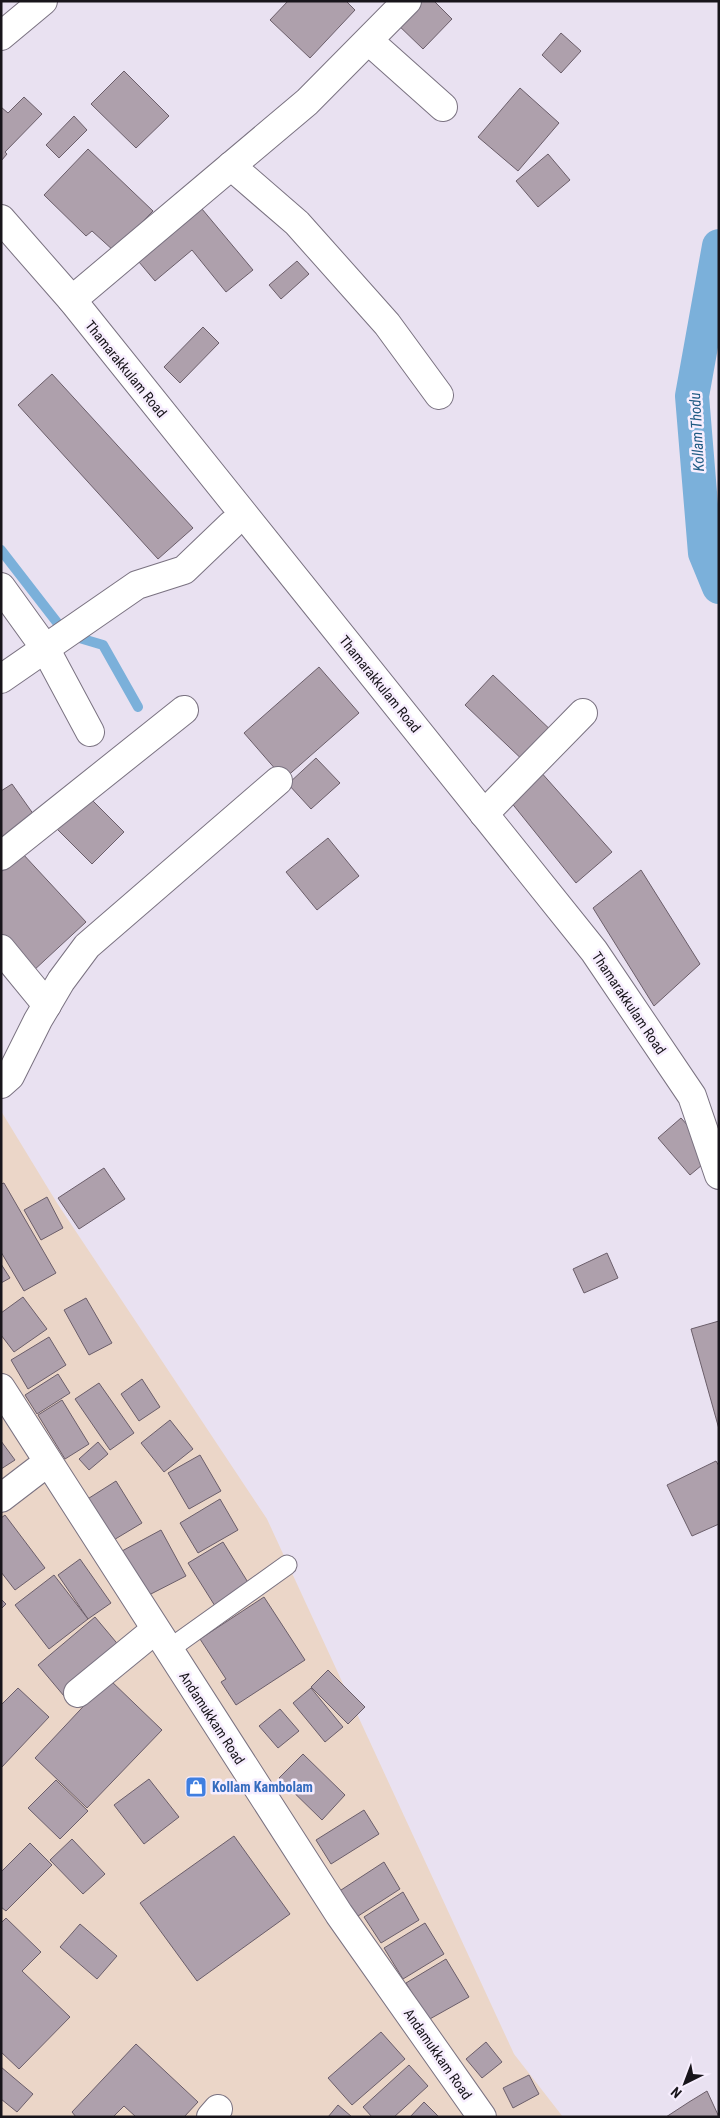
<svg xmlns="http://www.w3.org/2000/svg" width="720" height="2118" font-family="'Roboto Condensed',sans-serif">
<rect width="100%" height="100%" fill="#e9e1f1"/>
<polygon fill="#ebd6c8" points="1,1111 57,1203 267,1519 514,2054 563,2117 1,2117"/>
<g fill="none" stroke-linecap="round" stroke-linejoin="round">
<polyline stroke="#7bb0da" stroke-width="10" points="1,550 66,634 103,645 138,707"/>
<polyline stroke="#7bb0da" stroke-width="34" points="719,246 692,396 705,553 719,587"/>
</g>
<g fill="#aea0ac" stroke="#6b5e6a">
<polygon points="288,1 346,1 355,10 310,58 270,20"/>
<polygon points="413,1 434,1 452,19 423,49 394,21"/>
<polygon points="561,33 581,51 561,73 542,55"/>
<polygon points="124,71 169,116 136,148 91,104"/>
<polygon points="520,88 559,123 518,171 478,137"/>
<polygon points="24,97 42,114 5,152 7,154 1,161 1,107 8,113"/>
<polygon points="74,116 87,130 59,158 46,145"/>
<polygon points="88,149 153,211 114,251 92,231 86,236 44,195"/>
<polygon points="548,154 570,180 538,207 516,181"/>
<polygon points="202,209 253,270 226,292 192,250 155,281 139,262"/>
<polygon points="297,261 309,274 281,299 269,285"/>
<polygon points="203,327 219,343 180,383 164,367"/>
<polygon points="52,374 193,528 158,559 18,405"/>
<polygon points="319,667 359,713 284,779 244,733"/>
<polygon points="493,675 557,736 529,766 465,705"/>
<polygon points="316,758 340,783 311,809 288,784"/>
<polygon points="539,770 612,852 576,883 498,786"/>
<polygon points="12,784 34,815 1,838 1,791"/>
<polygon points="89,797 124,832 92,864 57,829"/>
<polygon points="328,838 359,876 317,910 286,872"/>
<polygon points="22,853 86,922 32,972 1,939 1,872"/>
<polygon points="641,870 700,964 654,1006 593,908"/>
<polygon points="681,1118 714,1155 690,1175 658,1138"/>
<polygon points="104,1168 125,1199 79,1229 58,1198"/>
<polygon points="4,1183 56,1273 24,1291 1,1252 1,1184"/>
<polygon points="47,1197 63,1228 41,1240 24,1210"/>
<polygon points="607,1253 618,1278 584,1293 573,1269"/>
<polygon points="1,1264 10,1278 1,1283"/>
<polygon points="23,1297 47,1329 14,1352 1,1335 1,1313"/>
<polygon points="86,1298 112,1343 89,1355 64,1310"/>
<polygon points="719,1321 719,1429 691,1329"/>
<polygon points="49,1337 66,1365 28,1389 11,1360"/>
<polygon points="58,1374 70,1393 37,1414 25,1395"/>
<polygon points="142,1379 160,1407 139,1421 121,1394"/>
<polygon points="99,1383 134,1433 110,1450 75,1399"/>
<polygon points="62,1400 89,1444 65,1459 38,1415"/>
<polygon points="170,1420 193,1449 164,1472 141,1443"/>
<polygon points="1,1441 15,1460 1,1469"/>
<polygon points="98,1442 108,1454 89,1470 79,1459"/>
<polygon points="200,1455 221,1491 189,1509 168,1473"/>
<polygon points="716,1461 719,1466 719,1524 692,1536 667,1485"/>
<polygon points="116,1481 142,1523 112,1541 86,1500"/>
<polygon points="220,1499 238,1530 198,1553 180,1523"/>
<polygon points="5,1515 45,1568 15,1590 1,1572 1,1518"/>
<polygon points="161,1530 186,1576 147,1596 122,1551"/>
<polygon points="223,1542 249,1584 215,1606 188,1563"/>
<polygon points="80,1559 111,1603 88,1619 58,1575"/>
<polygon points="54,1575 88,1619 49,1649 15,1605"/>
<polygon points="264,1597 305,1660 236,1705 221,1682 226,1679 200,1639"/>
<polygon points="1,1599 6,1604 1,1609"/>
<polygon points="95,1617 121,1648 64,1696 38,1665"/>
<polygon points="328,1670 365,1707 348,1724 311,1687"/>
<polygon points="109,1679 162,1730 87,1808 35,1758"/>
<polygon points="18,1688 49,1717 1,1768 1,1705"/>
<polygon points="311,1688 343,1727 325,1742 293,1703"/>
<polygon points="280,1709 299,1731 278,1748 259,1726"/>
<polygon points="303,1754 345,1795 322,1820 279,1778"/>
<polygon points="149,1779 179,1817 144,1844 114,1805"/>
<polygon points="56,1780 88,1811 60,1839 28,1808"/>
<polygon points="364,1810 379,1834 331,1864 316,1840"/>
<polygon points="234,1836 290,1914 197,1981 140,1903"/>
<polygon points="72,1839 105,1874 83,1894 50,1860"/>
<polygon points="30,1843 52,1865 6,1911 1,1907 1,1872"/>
<polygon points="384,1862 400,1889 355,1918 338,1892"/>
<polygon points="403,1892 419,1920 381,1943 364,1917"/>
<polygon points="6,1918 41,1952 22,1971 70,2017 19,2069 1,2052 1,1923"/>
<polygon points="425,1923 444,1954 403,1979 384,1948"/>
<polygon points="80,1924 117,1956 97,1979 60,1947"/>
<polygon points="446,1959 469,1997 428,2020 406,1983"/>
<polygon points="381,2032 405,2059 352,2105 328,2078"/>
<polygon points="486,2042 502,2062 482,2078 466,2059"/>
<polygon points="136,2044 198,2102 184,2117 136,2117 124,2106 113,2117 76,2117 72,2112"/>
<polygon points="409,2065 428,2086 394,2117 372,2117 363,2107"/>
<polygon points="1,2067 33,2094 17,2112 1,2099"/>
<polygon points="529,2075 539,2094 513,2108 503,2088"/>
<polygon points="707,2091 719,2117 666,2117 689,2102"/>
<polygon points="424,2102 439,2117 410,2117"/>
<polygon points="338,2105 352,2117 328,2117"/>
</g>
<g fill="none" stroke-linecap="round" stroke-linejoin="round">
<g stroke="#7a7281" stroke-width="21">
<polyline id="lane" points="168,1650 287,1565"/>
</g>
<g stroke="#7a7281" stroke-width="30">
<g id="street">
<polyline points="1,36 43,1"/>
<polyline points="369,41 443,107"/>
<polyline points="231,166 297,223 387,324 439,395"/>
<polyline points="72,300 307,102 407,1"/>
<polyline points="1,587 45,648 90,732"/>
<polyline points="1,679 137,585 184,570 231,525"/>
<polyline points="484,814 583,713"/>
<polyline points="1,856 184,710"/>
<polyline points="1,949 47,1005"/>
<polyline points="1,1084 10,1076 38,1020 61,981 87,946 278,781"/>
<polyline points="1,1498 48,1462"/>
<polyline points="78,1693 155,1630"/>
<polyline points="211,2117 218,2109"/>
</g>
</g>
<g stroke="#7a7281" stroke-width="30">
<g id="secondary">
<polyline points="1,219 72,300 594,951 692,1096 719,1175"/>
<polyline points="1,1388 339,1914 482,2117"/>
</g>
</g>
<use href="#lane" stroke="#fff" stroke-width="19"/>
<use href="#street" stroke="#fff" stroke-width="28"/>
<use href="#secondary" stroke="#fff" stroke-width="28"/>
</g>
<defs>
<g id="shop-square" transform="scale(1.125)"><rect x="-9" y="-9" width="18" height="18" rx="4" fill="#3f7fe0" stroke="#f7eefe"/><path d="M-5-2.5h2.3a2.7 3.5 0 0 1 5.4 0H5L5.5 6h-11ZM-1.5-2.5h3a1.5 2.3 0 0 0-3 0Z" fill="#fff"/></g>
</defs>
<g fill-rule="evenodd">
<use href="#shop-square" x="196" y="1787"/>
</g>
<g text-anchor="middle" stroke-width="5" stroke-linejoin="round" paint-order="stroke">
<g font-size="14" fill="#18151b" stroke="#f7eefe">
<text transform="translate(126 369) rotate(51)" y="5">Thamarakkulam Road</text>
<text transform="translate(380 684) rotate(51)" y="5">Thamarakkulam Road</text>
<text transform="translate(629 1003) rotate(56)" y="5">Thamarakkulam Road</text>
<text transform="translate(212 1718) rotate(57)" y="5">Andamukkam Road</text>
<text transform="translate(438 2054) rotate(55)" y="5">Andamukkam Road</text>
</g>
<g font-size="14" font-weight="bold" fill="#366cbe" stroke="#f7eefe" text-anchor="start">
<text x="212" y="1792">Kollam Kambolam</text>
</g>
<g font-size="15" font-style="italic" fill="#205b84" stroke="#f7eefe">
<text transform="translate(697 432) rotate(-93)" y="5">Kollam Thodu</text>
</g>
</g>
<rect width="720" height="2118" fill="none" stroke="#18151b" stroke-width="5"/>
<g transform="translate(685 2083) rotate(222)" stroke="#f7eefe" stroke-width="4" paint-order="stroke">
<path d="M0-4L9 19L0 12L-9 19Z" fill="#18151b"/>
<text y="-8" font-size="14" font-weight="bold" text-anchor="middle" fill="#18151b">N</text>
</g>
</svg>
